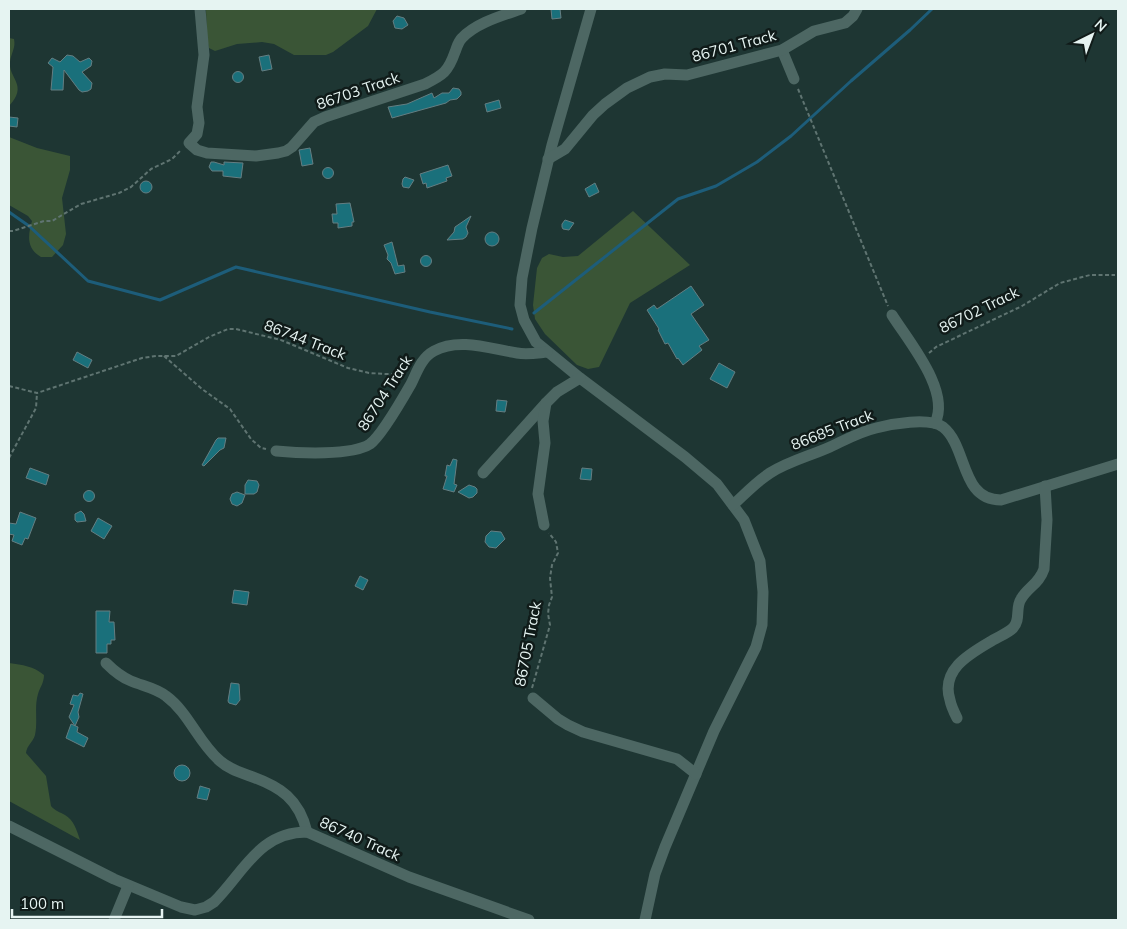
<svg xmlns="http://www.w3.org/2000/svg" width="1127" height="929" font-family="Mulish,sans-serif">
<rect width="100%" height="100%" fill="#1e3633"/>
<g fill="#3a5536">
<polygon points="206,9 377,9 368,26 333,52 326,55 294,55 274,44 262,42 237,44 215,51 209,48 207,39"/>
<path d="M9 38 14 39C16 48 11 53 10 62 8 78 29 85 9 106Z"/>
<path d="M9 137 37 148 70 156V170L62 198 66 234 63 245 52 257H41C26 248 28 235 32 221L28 216 9 205Z"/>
<polygon points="633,211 690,265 630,303 599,367 588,369 577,365 545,334 535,319 533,305 537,268 542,258 549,254 563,257 578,256"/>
<path d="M9 663C23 665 33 666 44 675 44 683 40 687 38 694 34 707 38 721 35 735 33 742 27 745 26 753L46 776 51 806C55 811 60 812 65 815 74 820 77 831 80 840L9 801Z"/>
</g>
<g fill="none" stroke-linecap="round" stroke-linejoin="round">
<g stroke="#1d5d7a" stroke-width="3">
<polyline points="9,212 29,226 88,281 160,300 236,267 430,312 512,329"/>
<polyline points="534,313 678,199 716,186 757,162 791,136 851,81 910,30 932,9"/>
</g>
</g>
<g fill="#1a707b" stroke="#647e82">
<polygon points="551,9 560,9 561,18 552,19"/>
<polygon points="397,16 404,18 408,25 402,29 395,28 393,21"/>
<polygon points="67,55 73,56 80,62 89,58 92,61 91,66 82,72 92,83 91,89 88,91 82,92 79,90 64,70 63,90 51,90 53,67 48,63 52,58 60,62"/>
<polygon points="269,55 272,69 262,71 259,57"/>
<circle cx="238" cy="77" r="5.5"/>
<polygon points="453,88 459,89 461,92 461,95 457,99 450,100 446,103 392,118 388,107 407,104 432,93 434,98 442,93 449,93"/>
<polygon points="499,100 501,108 487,112 485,104"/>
<polygon points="9,117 18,118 17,127 9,126"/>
<polygon points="310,148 313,164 302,166 299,150"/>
<polygon points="211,162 214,162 224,165 224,162 243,163 241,178 223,176 223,171 212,171 209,167"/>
<polygon points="448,165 452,176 446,178 447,181 427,188 426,183 423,184 420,174"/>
<circle cx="328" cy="173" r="5.5"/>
<polygon points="405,177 414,180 409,188 403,187 402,184 403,179"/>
<circle cx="146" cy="187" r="6"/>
<polygon points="595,183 599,192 589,197 585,189"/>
<polygon points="350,203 354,222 352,222 352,226 338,228 338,223 333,223 332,214 337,214 336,204"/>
<polygon points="471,216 466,227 468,233 466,237 463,239 447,240 454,232 455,227"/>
<polygon points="565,220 574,223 569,230 563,229 562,227 562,224"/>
<circle cx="492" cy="239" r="7"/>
<polygon points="392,242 398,266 404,265 405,272 395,274 391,263 387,259 388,255 384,245"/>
<circle cx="426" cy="261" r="5.5"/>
<polygon points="691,286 704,305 691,314 709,340 699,346 702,350 683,365 678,358 677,359 668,343 665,344 658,330 659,329 647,310 654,305 657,309"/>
<polygon points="77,352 92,360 88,368 73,360"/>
<polygon points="719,363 735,372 727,388 710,379"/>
<polygon points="497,400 507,401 505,412 496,411"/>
<polygon points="218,438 226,438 224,448 220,450 204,466 202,465 216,440"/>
<polygon points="453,459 457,460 454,484 457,485 454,492 443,489 447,476 445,476 447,465 450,466"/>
<polygon points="30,468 49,475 46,485 26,478"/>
<polygon points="582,468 592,469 591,480 580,479"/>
<polygon points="248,480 257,481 259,485 257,492 254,494 245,494 245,485"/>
<polygon points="469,485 475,487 477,489 477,493 473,497 469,498 458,492"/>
<circle cx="89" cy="496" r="5.5"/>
<polygon points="237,492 245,495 242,503 237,506 232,504 230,499 232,494"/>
<polygon points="81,511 84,514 86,521 77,522 75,520 75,514"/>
<polygon points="20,512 36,518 28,539 25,538 22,545 12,541 14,535 9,534 9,523 16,524"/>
<polygon points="98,518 112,526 104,539 91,531"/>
<polygon points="491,531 501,532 505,539 496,548 489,547 485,542 486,536"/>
<polygon points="360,576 368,580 363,590 355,586"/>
<polygon points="234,590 249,592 247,605 232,603"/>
<polygon points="96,611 110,611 109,622 114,622 115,640 111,640 111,644 107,644 107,653 96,653"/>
<polygon points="231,683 239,684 240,700 236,705 229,703 228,701"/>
<polygon points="80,693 83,694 78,712 79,717 75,726 69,717 74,705 70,704 73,695 78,696"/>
<polygon points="71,724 78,727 77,732 88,738 84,747 66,738"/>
<circle cx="182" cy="773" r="8"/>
<polygon points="200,786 210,789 207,800 197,798"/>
</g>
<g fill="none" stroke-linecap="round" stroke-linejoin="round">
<g stroke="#5f7471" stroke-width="2" stroke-dasharray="4 2.5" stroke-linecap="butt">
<polyline points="798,89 888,306"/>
<polyline points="9,231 13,231 44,221 52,221 81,204 119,193 131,187 151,169 172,159 181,150"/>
<polyline points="929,353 936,347 1022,306 1060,283 1090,275 1115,275"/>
<polyline points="164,356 202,389 230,409 251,439 261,448 266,449"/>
<polyline points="9,386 37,393 142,358 156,356 176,356 209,337 228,329 236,329 281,340 348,368 369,373 404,375"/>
<polyline points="9,458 36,408 37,393"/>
<polyline points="532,688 550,625 548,614 549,605 552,597 550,578 552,565 558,553 556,542 549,533"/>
</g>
<g stroke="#4d6763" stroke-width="11">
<path d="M200 9 204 55 197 107 199 123 197 134 189 143 197 150 207 153 256 156 278 153 286 151 292 147 314 122 325 117 425 84C443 75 448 72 455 52 457 47 458 42 462 38 476 23 501 16 521 9"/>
<polyline points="591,9 552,145 532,228 522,278 520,305 524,320 536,342 580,378 685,457 717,484 744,520 760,561 763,592 762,625 756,647 714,731 665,847 655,874 645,920"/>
<polyline points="782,50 794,79"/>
<polyline points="548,159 565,149 593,115 605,104 627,88 650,77 665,74 687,75 782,50 814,31 845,23 853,16 857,9"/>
<path d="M892 315C909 342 951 391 935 423"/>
<path d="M276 451C298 453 352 456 370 444 381 436 403 398 411 384 417 372 421 358 434 351 459 337 491 349 517 353 527 355 537 353 547 352"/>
<polyline points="483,473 546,403"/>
<path d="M733 505C745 494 756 482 770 473 789 461 810 456 830 447 845 440 859 432 876 428 891 424 929 417 943 427 968 447 960 500 1001 500L1118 464"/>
<polyline points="544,525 538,494 545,443 543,421 546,403 557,392 580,378"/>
<path d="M106 663C114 671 121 677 131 681 143 686 156 688 166 696 189 713 198 742 220 761 229 769 239 772 250 776 281 787 299 799 307 832"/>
<polyline points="533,698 558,719 568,725 583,732 677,759 696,774"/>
<path d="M957 718C954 712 951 706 950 700 940 669 971 653 993 640 1000 636 1008 633 1013 628 1021 620 1015 608 1021 599 1028 587 1039 584 1044 569L1047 520 1045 486"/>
<path d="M9 826 114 879 181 907 195 910 206 907 214 902C244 872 259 832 307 832L409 877 529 920"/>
<polyline points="114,920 128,886"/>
</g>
</g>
<g text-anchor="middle" stroke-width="5" stroke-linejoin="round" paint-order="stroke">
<g font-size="15" fill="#e6f4f2" stroke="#101b19">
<text transform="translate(734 46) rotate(-15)" y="5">86701 Track</text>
<text transform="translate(358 91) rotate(-19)" y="5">86703 Track</text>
<text transform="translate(979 310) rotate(-26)" y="5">86702 Track</text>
<text transform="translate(305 340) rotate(21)" y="5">86744 Track</text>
<text transform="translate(385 393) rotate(-57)" y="5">86704 Track</text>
<text transform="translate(832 430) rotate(-21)" y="5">86685 Track</text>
<text transform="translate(528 644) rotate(-79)" y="5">86705 Track</text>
<text transform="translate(360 839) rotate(24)" y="5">86740 Track</text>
</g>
</g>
<rect width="1127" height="929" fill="none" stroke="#e6f4f2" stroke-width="20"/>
<g transform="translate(1092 35) rotate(42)" stroke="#101b19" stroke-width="4" paint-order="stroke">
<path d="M0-4L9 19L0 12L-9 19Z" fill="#e6f4f2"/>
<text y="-8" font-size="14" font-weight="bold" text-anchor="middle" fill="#e6f4f2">N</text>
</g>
<path d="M12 909v8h150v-8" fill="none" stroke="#e6f4f2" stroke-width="2.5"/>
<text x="20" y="909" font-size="15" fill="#e6f4f2" stroke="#101b19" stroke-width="4" paint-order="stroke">100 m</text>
</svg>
